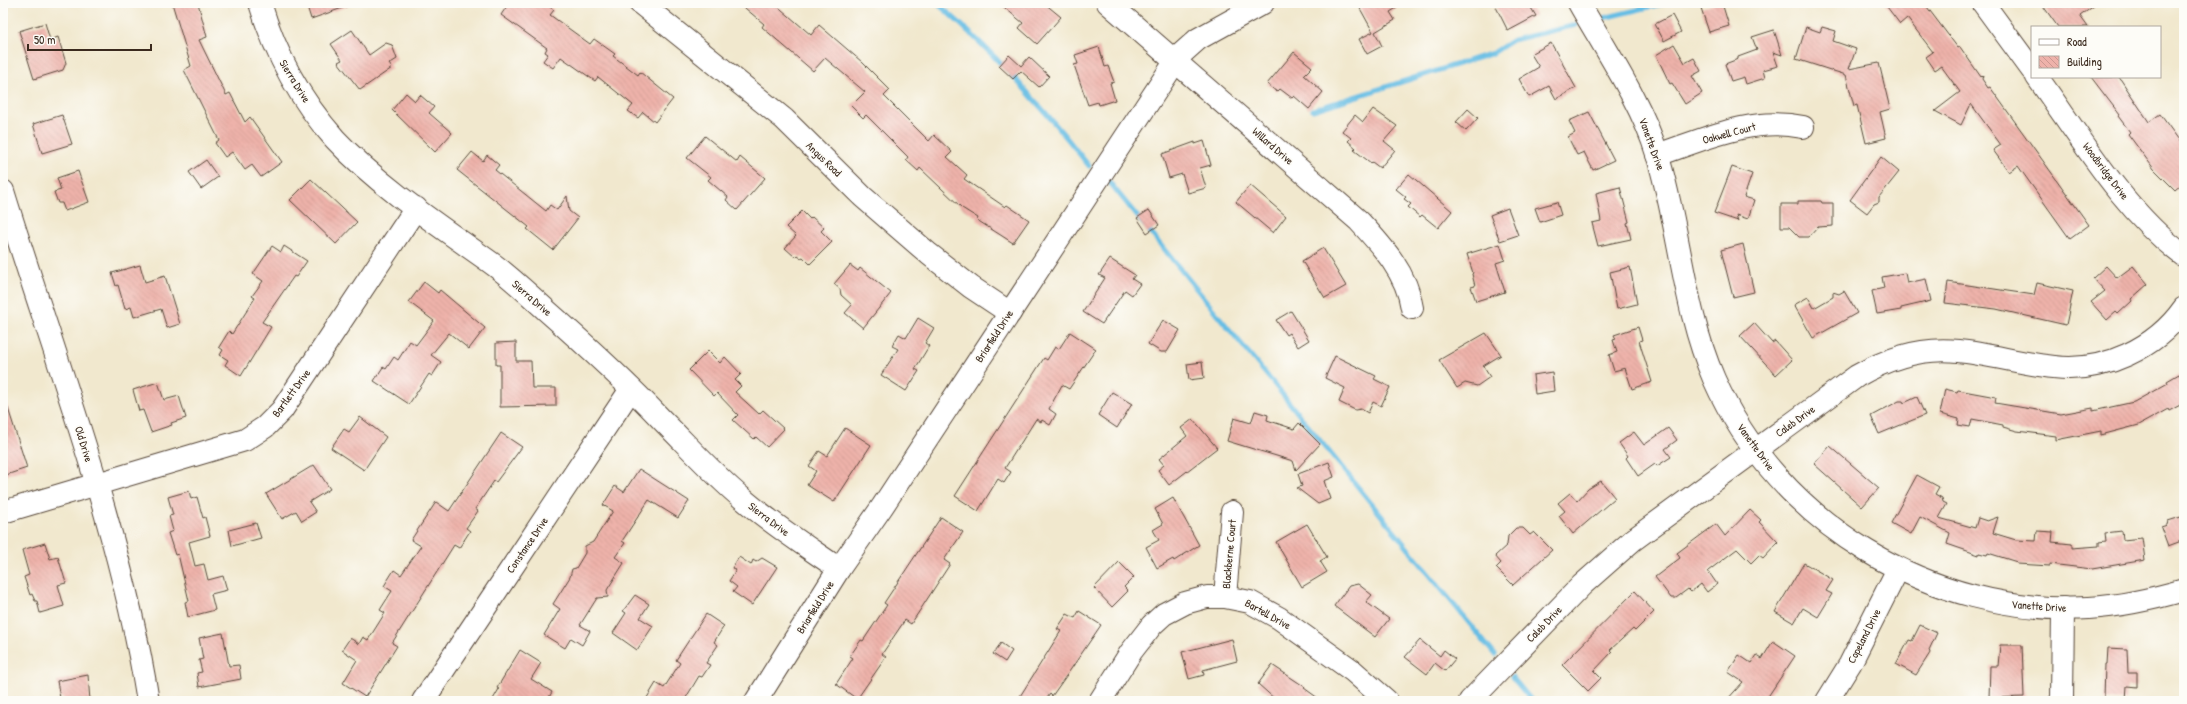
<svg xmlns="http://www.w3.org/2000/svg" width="2187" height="704" font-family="'Patrick Hand',sans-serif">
<defs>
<pattern id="building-back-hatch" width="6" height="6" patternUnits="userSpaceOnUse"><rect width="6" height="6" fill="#eeb2aa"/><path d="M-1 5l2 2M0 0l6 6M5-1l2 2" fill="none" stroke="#cd9992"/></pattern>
</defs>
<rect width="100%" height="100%" fill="#fdfcf7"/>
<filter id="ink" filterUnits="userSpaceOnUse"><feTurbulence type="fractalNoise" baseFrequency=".025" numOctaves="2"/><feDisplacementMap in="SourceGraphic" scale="8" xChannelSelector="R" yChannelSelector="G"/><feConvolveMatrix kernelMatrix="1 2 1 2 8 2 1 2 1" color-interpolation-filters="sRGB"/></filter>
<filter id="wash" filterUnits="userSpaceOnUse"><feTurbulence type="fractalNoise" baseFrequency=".012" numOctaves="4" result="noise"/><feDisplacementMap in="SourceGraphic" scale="16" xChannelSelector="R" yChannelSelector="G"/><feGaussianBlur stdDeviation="0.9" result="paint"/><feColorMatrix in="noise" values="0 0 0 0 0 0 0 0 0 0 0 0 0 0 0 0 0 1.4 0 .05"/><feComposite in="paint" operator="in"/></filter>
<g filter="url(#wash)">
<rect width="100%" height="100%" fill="#f1e8ce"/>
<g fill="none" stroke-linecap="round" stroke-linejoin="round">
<g stroke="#67bee4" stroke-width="5">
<path d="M937 3C993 51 1044 108 1089 166"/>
<polyline points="1603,18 1666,3"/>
<polyline points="1313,110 1493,53 1513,40 1576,25"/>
<polyline points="1106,178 1495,655"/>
<polyline points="1512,677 1532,701"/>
</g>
</g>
<g id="blocks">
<g fill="url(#building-back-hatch)">
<polygon points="172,3 198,3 207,37 199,40 226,95 230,93 245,122 250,117 282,162 261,177 252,165 245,170 232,152 225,157 215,143 219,140 184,70 191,66"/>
<polygon points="306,3 350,3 351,5 311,19"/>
<polygon points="509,3 545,3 554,10 550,15 590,44 594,39 615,54 613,56 638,75 640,72 673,99 655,122 643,112 638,118 628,111 633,105 598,77 595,81 561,57 553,68 543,61 548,54 545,52 547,48 501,15"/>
<polygon points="739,3 774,3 811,35 819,25 862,62 890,90 884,96 929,141 934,135 952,152 947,157 967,175 964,179 1005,207 1007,205 1029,220 1013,243 977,220 978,218 962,208 920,168 918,171 906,160 908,157 866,115 863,118 851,106 865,92 825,58 813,71 762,27 764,24"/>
<polygon points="999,3 1044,3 1061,17 1037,44 1019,28 1023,23"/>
<polygon points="1357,3 1405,3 1390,12 1395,20 1375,32 1382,46 1367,54 1359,39 1373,32"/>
<polygon points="1494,3 1528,3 1536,16 1508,31"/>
<polygon points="1718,3 1722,3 1729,26 1709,32 1701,8"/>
<polygon points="1884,3 1924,3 1958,48 1960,47 1981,77 1983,75 1982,79 1988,88 1990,87 2089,225 2070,239 2018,166 2009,172 1993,150 2001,145 1971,104 1961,125 1935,111 1960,92 1941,66 1935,70 1926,57 1933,52 1907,18 1900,24"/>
<polygon points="2041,3 2098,3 2080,16 2088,27 2058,27"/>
<polygon points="1672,15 1681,32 1664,41 1655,24"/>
<polygon points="45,23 50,40 58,37 66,63 63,70 34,79 19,31"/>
<polygon points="1806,27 1820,32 1822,27 1836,31 1833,41 1856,49 1849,69 1879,63 1890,109 1880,112 1886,138 1866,143 1857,105 1854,106 1846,75 1796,59"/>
<polygon points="352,30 369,55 386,43 392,45 397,59 389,64 392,68 360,90 338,62 342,60 331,44"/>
<polygon points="1774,30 1782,55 1773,52 1778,66 1763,70 1765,78 1746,84 1744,77 1731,81 1725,64 1738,59 1738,57 1757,50 1752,37"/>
<polygon points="1551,43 1576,88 1556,99 1549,86 1529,97 1519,79 1539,67 1531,54"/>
<polygon points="1674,44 1685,63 1694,58 1701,71 1692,76 1702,93 1685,104 1672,83 1670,84 1656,55"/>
<polygon points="1099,47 1105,67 1108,66 1114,82 1110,83 1115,100 1099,105 1098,102 1088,105 1074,65 1078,64 1075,55"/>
<polygon points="1294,52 1312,67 1304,75 1323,92 1309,109 1294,96 1292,98 1280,89 1277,92 1267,84"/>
<polygon points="1009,55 1021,66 1029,57 1049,76 1039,87 1021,71 1013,79 999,66"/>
<polygon points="2091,77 2119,77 2149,122 2160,114 2184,147 2184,182 2175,190 2154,169 2128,134 2130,132 2118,116 2120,115"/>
<polygon points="406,93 415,101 420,95 434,107 429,113 452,133 435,152 392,110"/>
<polygon points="1373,109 1397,126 1384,141 1395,150 1380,168 1372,162 1371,163 1354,150 1356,148 1348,141 1351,138 1342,131 1355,115 1363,122"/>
<polygon points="1468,109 1478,118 1466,131 1456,122"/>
<polygon points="1589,112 1614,160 1593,170 1584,152 1577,155 1568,137 1575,133 1569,121"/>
<polygon points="62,115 72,144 42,153 33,124"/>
<polygon points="705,136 737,162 740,157 765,178 737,210 726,200 728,197 708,180 711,177 687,158"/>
<polygon points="1204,141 1211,165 1200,168 1206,188 1188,193 1182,174 1169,178 1162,154 1195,142 1195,144"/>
<polygon points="472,152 483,161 487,155 499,165 495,170 546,211 550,205 557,210 567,196 569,211 578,218 553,250 527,229 529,227 457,170"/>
<polygon points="1881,157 1899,172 1879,197 1879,202 1874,204 1867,213 1850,200"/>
<polygon points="206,160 218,177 201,189 189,172"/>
<polygon points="1732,167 1752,174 1744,197 1754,200 1748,219 1736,215 1738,221 1714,213"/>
<polygon points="78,171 89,202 65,211 62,203 58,203 54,192 61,190 57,178"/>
<polygon points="1409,174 1452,211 1438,228 1422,215 1420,217 1408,207 1411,204 1404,199 1406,197 1396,189"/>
<polygon points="311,179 357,222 336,244 290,200"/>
<polygon points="1250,185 1286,216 1273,233 1236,202"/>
<polygon points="1620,187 1629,222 1627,223 1631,239 1598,246 1592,223 1601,221 1596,193"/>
<polygon points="1798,201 1821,201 1822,203 1833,203 1833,226 1818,227 1809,237 1799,237 1789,227 1781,227 1781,204 1798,204"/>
<polygon points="1557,202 1561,215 1540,222 1535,208"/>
<polygon points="1508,208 1518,235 1500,241 1490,215"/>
<polygon points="1149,210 1159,225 1147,233 1137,218"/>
<polygon points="802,211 810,219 812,217 824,228 821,231 832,242 810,264 803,257 801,258 797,255 795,257 785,248 796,236 786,227"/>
<polygon points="1500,244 1505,260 1496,263 1505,292 1476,301 1471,287 1475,286 1472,274 1473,273 1467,254"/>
<polygon points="1743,244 1754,292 1733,297 1721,250"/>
<polygon points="272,246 281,252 284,246 307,261 296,277 294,276 262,322 271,327 241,376 225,365 228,360 220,355 223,350 219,347 229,331 232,334 255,298 252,296 263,281 253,274"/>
<polygon points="1323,248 1346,286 1325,298 1302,261"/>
<polygon points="1110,259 1135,275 1132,279 1140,284 1132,295 1125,290 1102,324 1083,312 1105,278 1099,275"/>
<polygon points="140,265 145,282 165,276 180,324 167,328 161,309 134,317 131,307 125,309 118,285 116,286 112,273"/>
<polygon points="850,265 858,271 860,268 891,293 863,328 845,313 852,305 841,295 840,289 834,284"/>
<polygon points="2106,266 2117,278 2133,266 2148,284 2131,299 2132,301 2118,314 2116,312 2107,320 2091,302 2105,291 2093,278"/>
<polygon points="1630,267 1637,304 1617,309 1610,272"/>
<polygon points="1905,273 1907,283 1926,279 1931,301 1901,308 1901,310 1877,314 1872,291 1884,288 1882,277"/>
<polygon points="424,282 438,293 440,290 485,328 469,349 449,333 431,355 441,362 432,376 429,374 409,404 374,381 383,367 386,369 394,357 398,360 410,341 416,345 434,321 409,302"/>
<polygon points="1948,282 2034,295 2037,283 2073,291 2066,325 1996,309 1945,303"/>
<polygon points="1844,291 1857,313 1813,338 1794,305 1808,297 1814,308 1833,297 1833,292 1839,294"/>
<polygon points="1291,311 1309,340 1298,347 1289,333 1286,335 1276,320"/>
<polygon points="918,318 934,328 925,343 929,346 915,369 919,371 906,391 881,375 898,349 892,346 899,334 906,338"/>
<polygon points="1163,320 1180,330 1167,352 1161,352 1148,344"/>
<polygon points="1754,323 1772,343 1775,341 1792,360 1776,375 1740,336"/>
<polygon points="1638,327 1642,340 1639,341 1652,382 1632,389 1625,368 1614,371 1609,355 1617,352 1613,340 1616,339 1614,335"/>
<polygon points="1070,332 1096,349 1069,389 1062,385 1050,407 1049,409 1056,414 1050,425 1042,420 1041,422 1036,419 1005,468 1011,472 1004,483 998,479 978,511 955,496 1044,358 1047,360 1055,347 1059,349"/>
<polygon points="1486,333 1501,355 1483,366 1490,377 1477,386 1465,383 1457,388 1439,360"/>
<polygon points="516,342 516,361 531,361 532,388 556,388 556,406 500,407 500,365 496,365 496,343"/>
<polygon points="708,351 720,363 725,357 741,374 735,380 741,386 735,392 759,414 763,410 784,429 767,447 756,437 754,439 733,420 738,415 717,393 714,396 689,370"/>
<polygon points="1335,356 1376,376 1374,379 1390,387 1381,406 1373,402 1368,413 1361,409 1355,410 1339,402 1345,388 1325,378"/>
<polygon points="1202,362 1204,378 1189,380 1187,364"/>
<polygon points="1552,372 1554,391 1535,394 1533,375"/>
<polygon points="2179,374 2184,382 2184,403 2169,411 2168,409 2139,425 2101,435 2101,431 2056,440 2056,436 2017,431 2003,427 2003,425 1972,419 1970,427 1958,425 1959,419 1940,414 1945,389 1957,392 1958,390 1996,397 1995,403 2061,414 2093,408 2093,411 2134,402 2168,383 2167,381"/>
<polygon points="158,382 164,400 179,396 186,418 171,423 172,425 151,432 143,410 139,411 133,390"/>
<polygon points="1112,392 1132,404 1117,428 1098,415"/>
<polygon points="1917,397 1925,415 1879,434 1871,416 1899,401 1903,401 1904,403"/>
<polygon points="3,402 6,402 27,468 3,476"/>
<polygon points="1255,411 1268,415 1267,420 1294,429 1299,423 1320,444 1296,470 1293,461 1227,441 1234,418 1251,423"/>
<polygon points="360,417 386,437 364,470 331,448 344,429 349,432"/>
<polygon points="1193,419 1217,448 1169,485 1158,470 1164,465 1159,459 1187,436 1181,428"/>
<polygon points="845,428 871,445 834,502 807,485 816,471 809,466 819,451 827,456"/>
<polygon points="1668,428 1677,440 1665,449 1671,457 1657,466 1655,464 1638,476 1626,458 1628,456 1619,443 1634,432 1644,445"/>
<polygon points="501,433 522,447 496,482 494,481 475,509 478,511 466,528 470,531 459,548 454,545 392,643 397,646 365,697 343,683 357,660 342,650 350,638 359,644 363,637 368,640 385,613 380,610 392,591 384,586 394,570 401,575 421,546 411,540 436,502 449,511"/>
<polygon points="1830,446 1879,488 1862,507 1814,464"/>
<polygon points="1329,462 1334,477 1324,481 1330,499 1318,504 1297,488 1302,486 1298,474"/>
<polygon points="314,465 330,489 309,502 316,512 302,521 296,511 282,519 266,494"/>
<polygon points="639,469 689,501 678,518 649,500 622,541 625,543 615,557 624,563 607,590 608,597 597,598 580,625 590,631 582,645 571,638 565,648 544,635 560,609 553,604 570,577 572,569 576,568 585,553 585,546 593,542 613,511 603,505 615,486 624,492"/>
<polygon points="1917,475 1939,487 1935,494 1942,498 1943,502 1947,504 1939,518 1975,528 1978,518 1987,521 1998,517 1993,533 2016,540 2036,541 2037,531 2053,532 2052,542 2072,544 2072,548 2099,546 2099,542 2106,541 2105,533 2122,531 2123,540 2142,538 2145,560 2092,569 2050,564 2050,566 2017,564 2017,562 1988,553 1987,555 1979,553 1979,555 1947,544 1950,533 1920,517 1911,534 1891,523"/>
<polygon points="1601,481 1615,498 1573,534 1559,516 1565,511 1558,503 1570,493 1577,501 1588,489"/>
<polygon points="189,491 191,499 197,497 203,518 205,517 210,536 189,542 195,566 204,564 208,580 223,576 227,590 211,594 215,610 188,617 185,602 189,601 178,554 175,555 168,533 173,531 169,516 173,515 168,497"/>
<polygon points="1173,498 1199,545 1174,561 1173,559 1157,568 1146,547 1159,540 1153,530 1163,524 1155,509"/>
<polygon points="1750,510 1761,520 1759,522 1778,542 1763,558 1759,555 1751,563 1737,549 1708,571 1717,584 1707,592 1701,584 1691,592 1688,589 1676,598 1671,598 1655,577 1680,558 1677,553 1716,524 1725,536"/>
<polygon points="2184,516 2184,540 2168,546 2161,527 2167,525 2168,521"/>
<polygon points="941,517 963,532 944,560 950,564 911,624 905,620 882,654 886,657 857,699 836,684 853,658 850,656 861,640 863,641 887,605 884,603"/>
<polygon points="256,523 261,538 232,546 229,530"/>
<polygon points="1307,524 1327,557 1320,561 1327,572 1302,587 1276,542"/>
<polygon points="1516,528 1523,528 1530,535 1534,532 1552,550 1513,585 1496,568 1501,563 1495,556 1507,545 1508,536"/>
<polygon points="45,543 50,559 58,557 66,583 58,585 64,606 40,613 37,601 35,601 32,594 30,595 24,577 29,575 22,550"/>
<polygon points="739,557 751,565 753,560 756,562 762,558 777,567 752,605 733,592 737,587 729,581 736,570 732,568"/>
<polygon points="1119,562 1134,577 1124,587 1128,591 1112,607 1094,588"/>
<polygon points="1804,563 1833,580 1826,591 1832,594 1818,617 1803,608 1794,623 1775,612"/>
<polygon points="1358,584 1372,595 1366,602 1389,619 1375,637 1334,606 1349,586"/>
<polygon points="1635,591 1654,612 1635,631 1633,629 1610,650 1612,652 1594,671 1601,678 1588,691 1562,665"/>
<polygon points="635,595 649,604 640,618 653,626 637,650 613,633 626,613 623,611"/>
<polygon points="1079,611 1101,625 1071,669 1052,696 1050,694 1045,701 1017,701 1061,631 1057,629 1067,614 1075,618"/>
<polygon points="706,614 724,626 714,642 718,645 706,663 710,665 702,677 699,676 684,701 645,701 656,683 664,688 680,663 676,660"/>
<polygon points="1920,625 1937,633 1929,650 1930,653 1916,675 1896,664 1909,640 1912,641"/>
<polygon points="223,633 229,666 239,665 241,679 199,687 197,673 202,672 199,660 203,659 199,638"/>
<polygon points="1232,639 1237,661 1203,670 1204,675 1189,679 1182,652"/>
<polygon points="1420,640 1440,656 1444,650 1455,659 1445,671 1435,663 1427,674 1405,657"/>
<polygon points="1773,641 1795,656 1765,701 1726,701 1743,682 1728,672 1739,655 1751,663 1756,655 1762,659"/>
<polygon points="1001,643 1012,651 1005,662 993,654"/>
<polygon points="2000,645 2022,645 2024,697 1989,698 1990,666 1998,666"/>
<polygon points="2108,648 2127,649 2128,673 2137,673 2137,687 2127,686 2126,700 2104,699 2105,664 2107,664"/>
<polygon points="520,650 541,663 531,679 552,692 547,701 492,701 499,689 497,688"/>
<polygon points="1272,665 1305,687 1304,688 1322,701 1277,701 1258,684"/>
<polygon points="88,675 90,701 63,701 63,698 60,698 57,681"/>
</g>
</g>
</g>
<g filter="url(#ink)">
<use href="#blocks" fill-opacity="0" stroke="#564638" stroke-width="1"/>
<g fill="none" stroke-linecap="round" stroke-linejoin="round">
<g stroke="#564638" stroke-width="24">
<g id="minor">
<path d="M260 3C275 53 300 100 335 139 379 186 438 225 490 262 510 276 528 294 546 310 587 346 626 382 663 421 689 447 714 475 743 499 773 525 806 546 839 569"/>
<polyline points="640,3 784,119 863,197 929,254 971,287 1010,313"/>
<path d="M1108 3 1359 221C1382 246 1407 273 1412 308"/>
<path d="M1579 3C1605 49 1642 104 1657 154 1680 228 1683 308 1714 379 1778 524 1932 616 2089 608 2121 606 2153 599 2184 590"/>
<polyline points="1983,3 2032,70"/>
<path d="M2037 77C2081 138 2123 210 2184 256"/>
<path d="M1657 155C1705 139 1752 116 1803 127"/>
<path d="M3 191C55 360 120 526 148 701"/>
<polyline points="3,512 245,440 265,427 282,410 416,208"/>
<polyline points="1225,597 1232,512"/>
<polyline points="423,701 631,389"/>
<polyline points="756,701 839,569 882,507 1179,56 1198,39 1263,3"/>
<polyline points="1100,701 1131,652 1152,625 1164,614 1185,603 1207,597 1225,597 1250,602 1279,618 1353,671 1387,701"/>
<path d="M1470 701 1582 585 1633 540 1857 376C1888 358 1922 347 1958 351 1990 354 2022 364 2054 367 2104 373 2156 348 2184 308"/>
<polyline points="1827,701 1850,664 1898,569"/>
<polyline points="2062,701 2063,608"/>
</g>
</g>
<use href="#minor" stroke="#fff" stroke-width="22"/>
</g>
</g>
<g text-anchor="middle" stroke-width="3.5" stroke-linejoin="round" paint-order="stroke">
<g font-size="11" fill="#3b2a1e" stroke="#fdfcf7">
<text transform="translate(295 81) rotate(58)" y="4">Sierra Drive</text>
<text transform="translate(1729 133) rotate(-15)" y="4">Oakwell Court</text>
<text transform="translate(1652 144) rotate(70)" y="4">Vanette Drive</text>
<text transform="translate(1273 146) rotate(41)" y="4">Willard Drive</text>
<text transform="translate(824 159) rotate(44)" y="4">Angus Road</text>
<text transform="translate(2106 171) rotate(53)" y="4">Woodbridge Drive</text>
<text transform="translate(532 298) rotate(41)" y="4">Sierra Drive</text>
<text transform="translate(994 336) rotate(-57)" y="4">Briarfield Drive</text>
<text transform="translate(291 393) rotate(-54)" y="4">Bartlett Drive</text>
<text transform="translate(1795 421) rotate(-36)" y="4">Caleb Drive</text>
<text transform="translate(84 444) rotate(73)" y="4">Old Drive</text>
<text transform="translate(1756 447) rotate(54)" y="4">Vanette Drive</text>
<text transform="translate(769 519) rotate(37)" y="4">Sierra Drive</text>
<text transform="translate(527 545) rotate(-56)" y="4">Constance Drive</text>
<text transform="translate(1229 554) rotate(-85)" y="4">Blackberne Court</text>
<text transform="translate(2039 606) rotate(4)" y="4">Vanette Drive</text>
<text transform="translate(815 607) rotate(-58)" y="4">Briarfield Drive</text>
<text transform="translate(1268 614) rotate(29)" y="4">Bartell Drive</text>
<text transform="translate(1544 624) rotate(-46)" y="4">Caleb Drive</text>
<text transform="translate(1864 636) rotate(-63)" y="4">Copeland Drive</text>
</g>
</g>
<rect width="2187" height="704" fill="none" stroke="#fdfcf7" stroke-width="16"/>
<rect x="2031" y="26" width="130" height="52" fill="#fdfcf7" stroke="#afa8a0"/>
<rect x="2039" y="39" width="20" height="6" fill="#ffffff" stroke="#afa8a0"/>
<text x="2067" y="46" font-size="12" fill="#3b2a1e">Road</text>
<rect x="2039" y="56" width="20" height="12" fill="url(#building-back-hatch)" stroke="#afa8a0"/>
<text x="2067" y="66" font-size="12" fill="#3b2a1e">Building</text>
<path d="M28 44v6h123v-6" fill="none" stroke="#3b2a1e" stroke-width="2"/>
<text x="34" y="44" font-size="12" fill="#3b2a1e" stroke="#fdfcf7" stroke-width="3" paint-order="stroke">50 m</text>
</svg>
